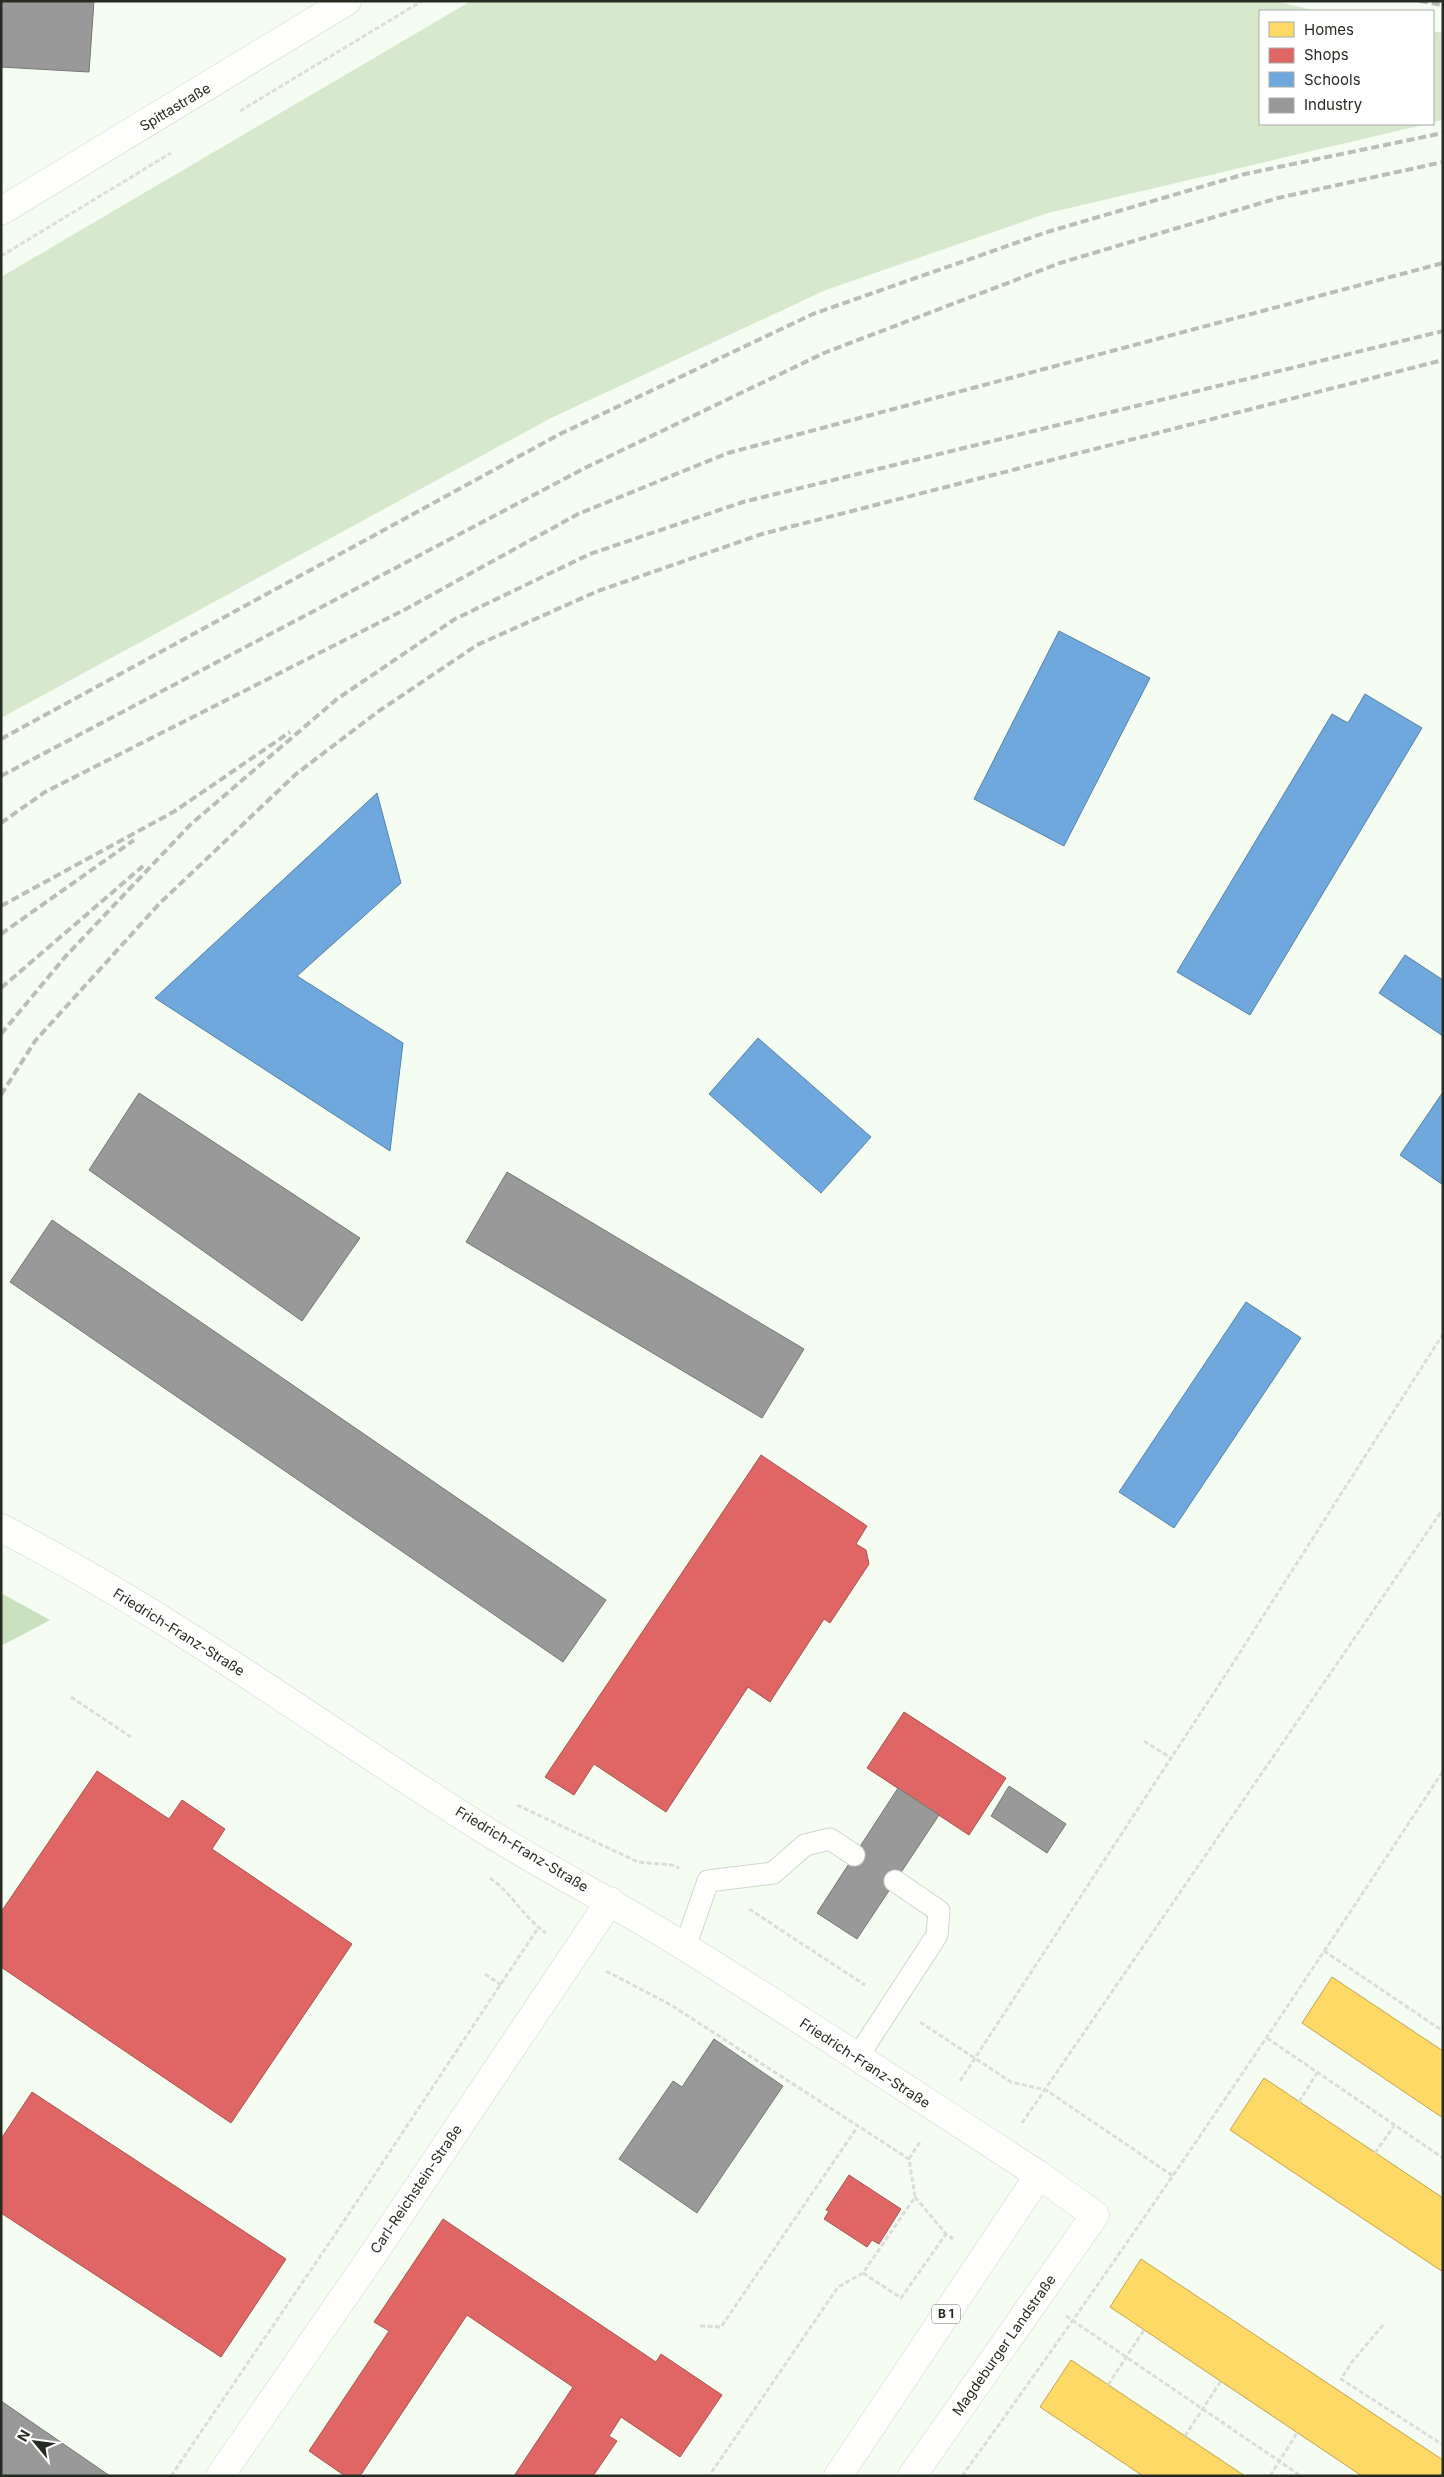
<svg xmlns="http://www.w3.org/2000/svg" width="1444" height="2477" font-family="Inter,sans-serif">
<rect width="100%" height="100%" fill="#f5fcf2"/>
<g fill="#d6e9cd">
<polygon points="471,1 1276,1 1316,11 1260,11 1260,124 1427,124 1048,213 826,290 551,418 1,718 1,277"/>
<polygon points="1433,31 1443,33 1443,120 1433,122"/>
</g>
<polygon fill="#c9e2bd" points="1,1593 50,1620 1,1646"/>
<g fill="#ffd966" stroke="#bea552">
<polygon points="1332,1977 1443,2051 1443,2118 1302,2023"/>
<polygon points="1264,2078 1443,2198 1443,2272 1230,2130"/>
<polygon points="1141,2259 1443,2460 1443,2471 1440,2476 1362,2476 1110,2307"/>
<polygon points="1071,2360 1245,2476 1143,2476 1040,2407"/>
</g>
<g fill="#e06666" stroke="#a85552">
<polygon points="761,1455 867,1526 856,1544 866,1550 869,1564 830,1623 824,1619 770,1702 748,1687 666,1812 594,1764 574,1795 545,1777"/>
<polygon points="904,1712 1006,1778 969,1835 867,1768"/>
<polygon points="97,1771 169,1819 182,1800 225,1829 212,1849 352,1944 231,2123 1,1967 1,1912"/>
<polygon points="32,2092 286,2259 221,2357 1,2213 1,2139"/>
<polygon points="849,2175 901,2209 879,2244 872,2240 867,2247 824,2219 829,2211 826,2210"/>
<polygon points="443,2219 656,2362 661,2354 722,2395 680,2457 621,2417 609,2436 617,2441 593,2476 514,2476 573,2387 467,2315 360,2476 345,2476 309,2451 389,2331 374,2322"/>
</g>
<g fill="#6fa8dc" stroke="#5983a4">
<polygon points="1059,631 1150,678 1064,846 974,799"/>
<polygon points="1365,694 1422,728 1250,1015 1177,972 1332,714 1348,723"/>
<polygon points="377,793 401,883 297,976 403,1043 390,1151 155,998"/>
<polygon points="1405,955 1443,980 1443,1036 1379,993"/>
<polygon points="758,1038 871,1137 821,1193 709,1094"/>
<polygon points="1443,1092 1443,1185 1400,1155"/>
<polygon points="1246,1302 1301,1338 1174,1528 1119,1492"/>
</g>
<g fill="#999" stroke="#767875">
<polygon points="1,1 94,1 89,72 1,67"/>
<polygon points="139,1093 360,1238 302,1321 89,1170"/>
<polygon points="507,1172 804,1349 762,1418 466,1242"/>
<polygon points="52,1220 606,1600 563,1662 10,1282"/>
<polygon points="1009,1786 1066,1824 1047,1853 991,1816"/>
<polygon points="898,1788 939,1815 857,1939 817,1913"/>
<polygon points="714,2039 783,2086 697,2213 619,2159 673,2081 682,2087"/>
<polygon points="1,2401 110,2476 1,2476"/>
</g>
<g fill="none" stroke-linecap="round" stroke-linejoin="round">
<g stroke="#cfd6cc" stroke-width="23">
<g id="lane">
<polyline points="685,1947 708,1881 773,1873 805,1845 830,1839 854,1855"/>
<polyline points="857,2058 937,1935 939,1911 895,1881"/>
</g>
</g>
<g stroke="#cfd6cc" stroke-width="29">
<g id="street">
<path d="M1 1528C173 1616 328 1732 491 1834 554 1873 620 1906 682 1945 803 2020 920 2098 1039 2175"/>
<polyline points="220,2476 370,2259 610,1901"/>
</g>
</g>
<g stroke="#cfd6cc" stroke-width="29">
<polyline id="secondary" points="1,211 347,1"/>
</g>
<g stroke="#cfd6cc" stroke-width="29">
<polyline id="primary" points="838,2476 1039,2175 1095,2215 912,2476"/>
</g>
<g stroke="#dcdddb" stroke-width="3" stroke-dasharray="5 2.5" stroke-linecap="butt">
<polyline points="240,111 422,1"/>
<polyline points="1,256 171,153"/>
<polyline points="71,1697 131,1737"/>
<polyline points="1144,1741 1171,1758"/>
<polyline points="517,1805 638,1862 672,1865 679,1868"/>
<path d="M490 1878C512 1893 524 1918 546 1933"/>
<polyline points="749,1909 865,1985"/>
<polyline points="1324,1951 1443,2031"/>
<polyline points="606,1971 671,2005 909,2159 915,2197 863,2273 838,2287 709,2476"/>
<polyline points="485,1974 501,1985"/>
<polyline points="920,2022 1011,2082 1046,2090 1173,2176"/>
<polyline points="1267,2038 1443,2158"/>
<polyline points="960,2081 1230,1668 1443,1334"/>
<polyline points="1299,2102 1317,2073"/>
<polyline points="1022,2123 1443,1509"/>
<polyline points="1375,2153 1394,2126"/>
<polyline points="909,2159 921,2140"/>
<polyline points="915,2197 946,2234 953,2239"/>
<polyline points="863,2273 901,2298 946,2234"/>
<polyline points="1066,2316 1301,2476"/>
<polyline points="1383,2325 1352,2362 1341,2379 1443,2445"/>
<polyline points="700,2326 721,2327 858,2126"/>
<polyline points="1108,2385 1144,2330"/>
<polyline points="1185,2436 1221,2381"/>
<polyline points="171,2476 334,2236 538,1928"/>
<path d="M962 2476C1129 2245 1287 2009 1443 1771"/>
<polyline points="1270,2476 1297,2433"/>
</g>
<use href="#lane" stroke="#fefffd" stroke-width="21"/>
<use href="#street" stroke="#fefffd" stroke-width="28"/>
<use href="#secondary" stroke="#fefffd" stroke-width="28"/>
<use href="#primary" stroke="#fefffd" stroke-width="28"/>
<g stroke="#bbbdbb" stroke-width="4" stroke-dasharray="8 4" stroke-linecap="butt">
<polyline points="1420,1 1443,5"/>
<polyline points="1,739 560,434 813,314 1047,232 1245,174 1443,133"/>
<polyline points="1,776 585,468 824,353 1060,263 1278,198 1443,162"/>
<polyline points="1,823 45,792 406,609 578,514 728,453 1443,263"/>
<polyline points="1,906 175,811 290,732"/>
<polyline points="1,934 134,840"/>
<polyline points="1,988 143,866"/>
<polyline points="1,1034 65,957 190,825 337,699 455,619 590,554 743,502 1443,331"/>
<polyline points="1,1095 35,1041 159,904 296,774 379,711 477,645 598,591 762,534 1443,360"/>
</g>
</g>
<g text-anchor="middle" stroke-width="5" stroke-linejoin="round" paint-order="stroke">
<rect fill="#fff" stroke="#676b64" stroke-width="1" x="932" y="2304.5" width="28" height="19" rx="4"/>
<g font-size="12" font-weight="bold" fill="#262c22">
<text x="946" y="2318">B 1</text>
</g>
<g font-size="14" fill="#262c22" stroke="#fff">
<text transform="translate(175 107) rotate(-31)" y="5">Spittastraße</text>
<text transform="translate(179 1632) rotate(32)" y="5">Friedrich-Franz-Straße</text>
<text transform="translate(522 1849) rotate(31)" y="5">Friedrich-Franz-Straße</text>
<text transform="translate(865 2063) rotate(33)" y="5">Friedrich-Franz-Straße</text>
<text transform="translate(416 2189) rotate(-56)" y="5">Carl-Reichstein-Straße</text>
<text transform="translate(1004 2345) rotate(-55)" y="5">Magdeburger Landstraße</text>
</g>
</g>
<rect width="1444" height="2477" fill="none" stroke="#262c22" stroke-width="5"/>
<rect x="1259" y="10" width="175" height="115" fill="#ffffff" stroke="#a8aba7"/>
<rect x="1269" y="22" width="25" height="15" fill="#ffd966" stroke="#a8aba7"/>
<text x="1304" y="35" font-size="15" fill="#262c22">Homes</text>
<rect x="1269" y="48" width="25" height="15" fill="#e06666" stroke="#a8aba7"/>
<text x="1304" y="60" font-size="15" fill="#262c22">Shops</text>
<rect x="1269" y="72" width="25" height="15" fill="#6fa8dc" stroke="#a8aba7"/>
<text x="1304" y="85" font-size="15" fill="#262c22">Schools</text>
<rect x="1269" y="98" width="25" height="15" fill="#999999" stroke="#a8aba7"/>
<text x="1304" y="110" font-size="15" fill="#262c22">Industry</text>
<g transform="translate(35 2442) rotate(299)" stroke="#ffffff" stroke-width="4" paint-order="stroke">
<path d="M0-4L9 19L0 12L-9 19Z" fill="#262c22"/>
<text y="-8" font-size="14" font-weight="bold" text-anchor="middle" fill="#262c22">N</text>
</g>
</svg>
